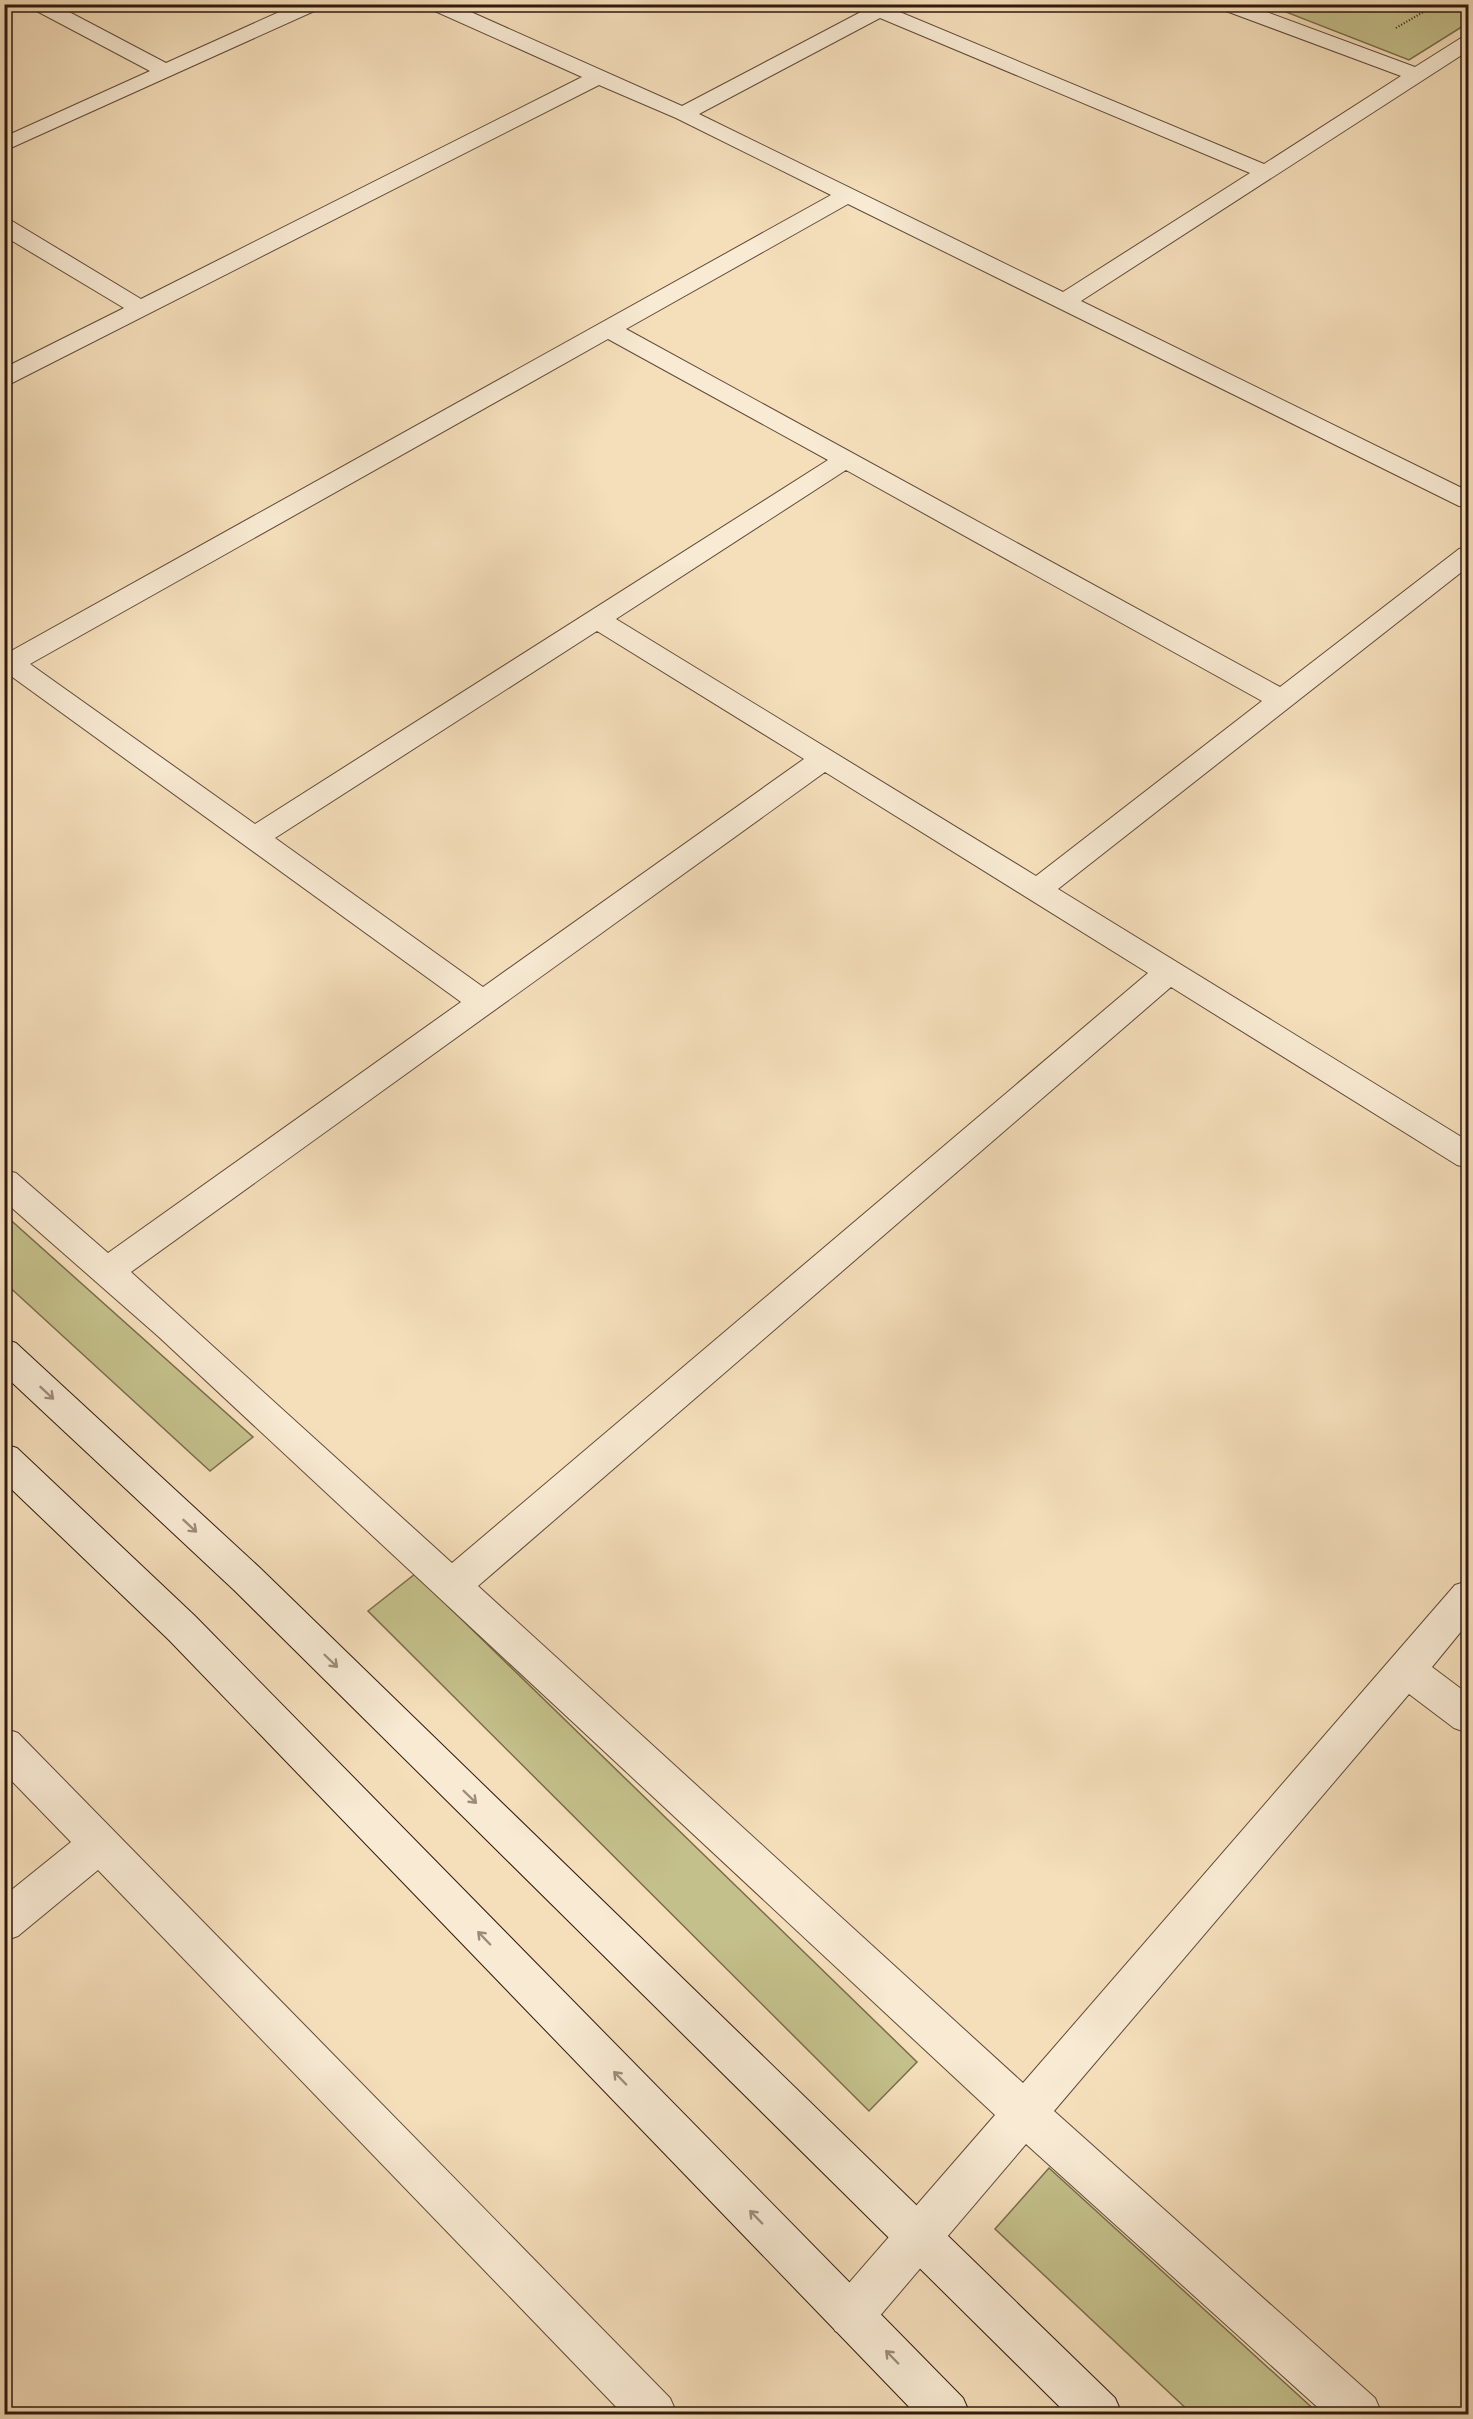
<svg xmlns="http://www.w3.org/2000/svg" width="1473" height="2419" font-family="'Libre Caslon Text',serif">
<rect width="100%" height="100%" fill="#f5dfbb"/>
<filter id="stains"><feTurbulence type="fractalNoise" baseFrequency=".00333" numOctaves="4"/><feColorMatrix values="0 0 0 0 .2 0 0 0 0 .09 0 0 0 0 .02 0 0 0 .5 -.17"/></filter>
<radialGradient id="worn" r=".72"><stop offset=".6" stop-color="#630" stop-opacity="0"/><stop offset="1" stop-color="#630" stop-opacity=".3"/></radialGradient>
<g fill="#c4c08b" stroke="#7a6c4c" stroke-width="1.5">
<polygon points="1268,5 1468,5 1468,23 1409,60"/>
<polygon points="4,1215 5,1215 253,1437 210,1471 5,1283"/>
<polygon points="415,1574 917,2062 869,2111 368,1611"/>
<polygon points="1049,2168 1319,2414 1192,2414 995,2229"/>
</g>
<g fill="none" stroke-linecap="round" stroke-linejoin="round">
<g stroke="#614a38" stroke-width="2">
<g id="street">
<polygon points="28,4 54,4 166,63 297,4 324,4 321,8 4,151 4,137 150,71 31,8"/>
<path d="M425 4H453L682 106 876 4H902L895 10 1264 164 1401 76 1218 8 1215 4H1245L1415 67 1461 38 1468 36V51L1081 301 1468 491V508L1459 506 848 204 626 329 1280 687 1459 549 1468 547V567L1058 889 1468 1141V1168L1457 1165 1171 987 478 1586 1023 2083 1455 1585 1468 1581V1623L1432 1667 1468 1694V1733L1454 1728 1409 1694 1054 2111 1375 2398 1382 2414H1325L1026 2144 867 2331 851 2337 835 2331 829 2315 835 2299 995 2115 159 1337 4 1201V1170L16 1173 108 1253 461 1002 4 671V650L11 651 831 195 676 118 599 85 12 383 4 385V368L124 308 4 236V219L12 221 141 299 582 77 428 8ZM880 18 1250 173 1063 292 699 114ZM608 339 828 460 255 824 30 664ZM846 470 1262 701 1036 876 616 619ZM597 631 804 759 483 987 275 838ZM825 772 1148 973 452 1563 131 1272Z"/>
<polygon points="4,1728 18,1733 670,2398 677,2414 623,2414 98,1870 18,1936 4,1941 4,1896 71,1842 4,1773"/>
</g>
</g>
<g stroke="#30190d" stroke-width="2">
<g id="secondary">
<polygon points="4,1339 16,1343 260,1568 1115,2398 1122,2414 1067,2414 234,1590 4,1375"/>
<polygon points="4,1444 17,1448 195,1616 963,2398 970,2414 916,2414 169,1640 4,1482"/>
</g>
</g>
<polyline stroke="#30190d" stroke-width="2" stroke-dasharray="1 2" stroke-linecap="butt" points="1396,28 1437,4"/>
<use href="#street" fill="#f8ead3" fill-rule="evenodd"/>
<use href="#secondary" fill="#f8ead3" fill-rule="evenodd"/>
</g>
<defs><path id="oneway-shaft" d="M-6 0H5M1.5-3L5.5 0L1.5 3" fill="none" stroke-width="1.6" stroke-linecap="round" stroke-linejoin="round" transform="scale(1.5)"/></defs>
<g stroke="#9e8c7a">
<use href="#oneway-shaft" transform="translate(47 1393) rotate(43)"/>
<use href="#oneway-shaft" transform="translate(190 1526) rotate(43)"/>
<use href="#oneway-shaft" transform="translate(331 1661) rotate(44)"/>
<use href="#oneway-shaft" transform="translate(470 1797) rotate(44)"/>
<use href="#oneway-shaft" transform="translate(484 1938) rotate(-134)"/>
<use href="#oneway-shaft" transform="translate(620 2078) rotate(-134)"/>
<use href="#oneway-shaft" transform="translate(756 2217) rotate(-134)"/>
<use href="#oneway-shaft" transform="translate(892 2357) rotate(-134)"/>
</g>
<rect width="1473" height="2419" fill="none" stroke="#f5dfbb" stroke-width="24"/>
<rect x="6" y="6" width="1461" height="2407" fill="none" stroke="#30190d" stroke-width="3"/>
<rect x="12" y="12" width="1449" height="2395" fill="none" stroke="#30190d" stroke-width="1.5"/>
<rect width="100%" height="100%" filter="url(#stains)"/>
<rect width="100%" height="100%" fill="url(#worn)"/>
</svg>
